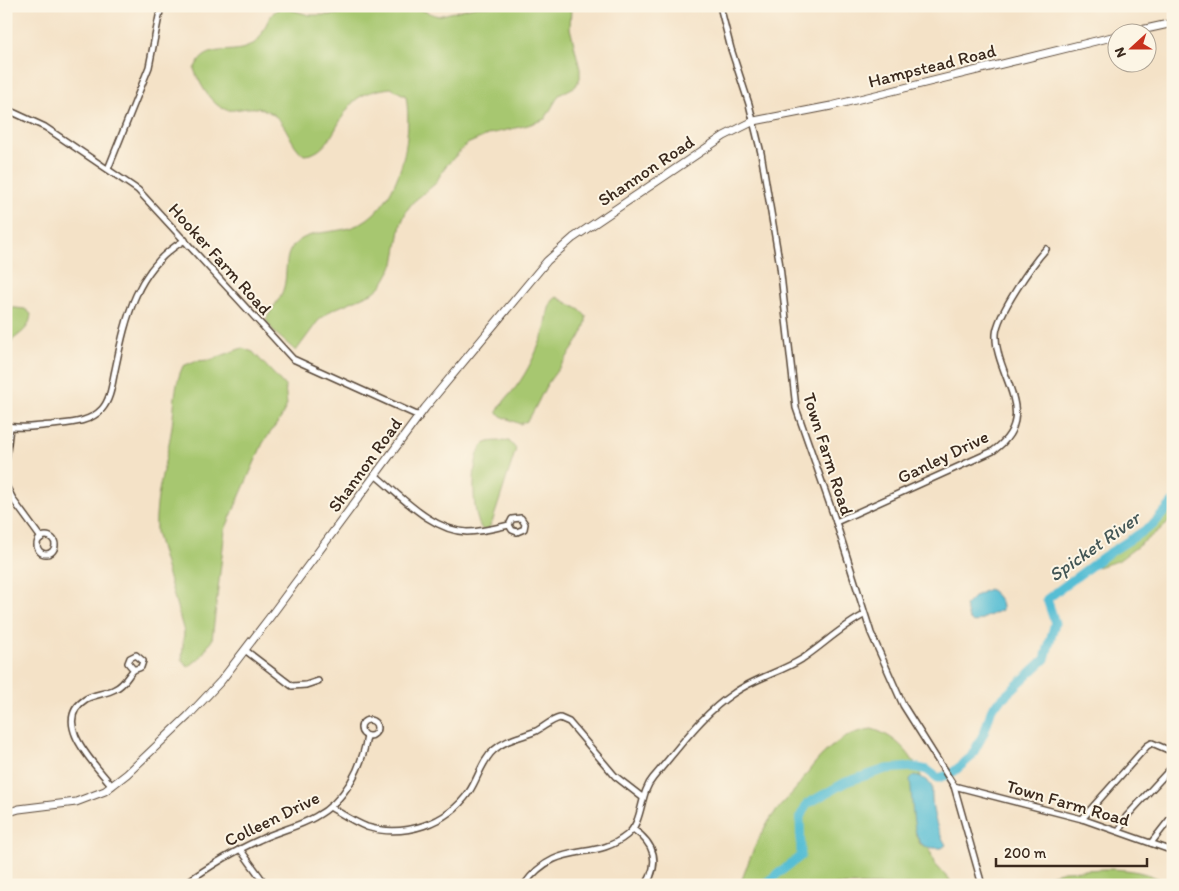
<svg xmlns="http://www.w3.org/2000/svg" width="1179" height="891" font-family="Itim,sans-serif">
<rect width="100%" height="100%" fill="#fcf5e5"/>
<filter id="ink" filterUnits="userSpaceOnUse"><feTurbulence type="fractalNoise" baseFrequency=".02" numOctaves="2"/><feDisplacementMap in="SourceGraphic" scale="10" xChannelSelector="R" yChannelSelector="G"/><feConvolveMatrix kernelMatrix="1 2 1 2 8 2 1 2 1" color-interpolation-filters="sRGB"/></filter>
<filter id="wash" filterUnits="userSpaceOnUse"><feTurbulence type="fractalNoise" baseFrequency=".0096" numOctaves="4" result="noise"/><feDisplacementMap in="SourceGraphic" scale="20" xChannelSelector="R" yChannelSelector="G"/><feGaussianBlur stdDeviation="1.12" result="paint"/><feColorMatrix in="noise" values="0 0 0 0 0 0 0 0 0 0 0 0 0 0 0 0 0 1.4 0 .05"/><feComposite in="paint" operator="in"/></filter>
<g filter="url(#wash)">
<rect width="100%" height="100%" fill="#f4e2c7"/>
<g fill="#a7c76f" stroke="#717846">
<path d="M354 6H410L438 16 477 6H571L570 28 580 69V78L576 86 559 95 545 119 528 125 490 134 467 144 445 167 435 184 413 202 407 210 401 224 394 264 382 285 374 292 332 310 318 321 296 351 274 332 266 320C271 309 281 299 284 287 288 272 283 254 296 243 313 228 341 235 361 223 401 201 413 137 406 96L391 88C381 89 367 92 358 98 337 113 333 154 304 155 289 144 288 123 271 113 258 105 248 108 234 110 214 113 200 84 194 69 208 40 232 58 253 44 267 35 263 17 281 7L309 15H333L343 12 344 8 351 9Z"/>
<path d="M557 297 580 310 586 316C589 333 558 368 548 383 540 396 536 409 527 421L520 424 501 416 497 412C502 402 509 396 516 387 528 371 537 351 544 332 548 322 546 303 557 297Z"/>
<path d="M6 307 25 309 31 314C29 335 14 333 6 349Z"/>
<path d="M242 348 253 352 285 386 287 405 281 418 263 443 225 530 212 640 200 658 188 667 182 660 184 632 156 532C154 498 165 467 171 433 175 410 173 387 183 366L195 361 210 360Z"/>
<path d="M509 441 516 449 493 520 489 528 483 530C471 519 471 458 482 446 488 439 501 442 509 441Z"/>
<path d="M1173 497V518L1166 525 1118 561 1097 567 1099 563C1129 545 1150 523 1173 497Z"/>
<path d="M872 729C898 737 912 755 922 778L914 775 916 835 920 844 929 847 934 863 954 885H740C749 860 757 837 773 815 782 803 795 792 803 779 819 755 842 732 872 729Z"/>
<path d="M1105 869C1130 869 1148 872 1171 885H1011L1064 871Z"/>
</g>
<g fill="#57bed4" stroke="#497479">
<path d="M989 589C996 593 1003 602 1002 610L973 623 969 619 965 606 975 596Z"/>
<path d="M914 775 927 780 932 787C931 807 935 827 946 845L942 848C935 848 925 849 920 842 912 833 912 792 910 779Z"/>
</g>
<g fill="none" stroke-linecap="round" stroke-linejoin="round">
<polyline stroke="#57bed4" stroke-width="9" points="763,885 801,856 800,817 807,804 846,782 886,769 913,767 927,770 938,778 951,774 971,757 984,733 992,708 1045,659 1055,623 1047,599 1103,557 1153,525 1173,502"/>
</g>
</g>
<g filter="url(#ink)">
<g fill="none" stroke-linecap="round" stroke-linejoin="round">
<g stroke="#574637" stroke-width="8">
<g id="street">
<polyline points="720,6 731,49 749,104 761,153 780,266 796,408 836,522 871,633 903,705 954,786 982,885"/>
<polyline points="6,109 45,127 138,190 293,359 419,416"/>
<polyline points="108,169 149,67 161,6"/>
<path d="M6 426C21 429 38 426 52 425 70 423 89 423 102 409 111 399 112 383 115 370 126 318 136 268 185 240"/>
<polyline points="6,461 10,427"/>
<path d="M375 475C401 496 432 531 467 532 481 532 496 528 509 525L512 530 517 532 524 529 525 524 521 518 512 519 509 525"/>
<polyline points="6,486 14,501 41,538"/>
<path d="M836 522 993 451C1043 416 994 375 996 334 997 315 1032 264 1046 249"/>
<circle cx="46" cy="545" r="9"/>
<polyline points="245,650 292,686 306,685 318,681"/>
<circle cx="369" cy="728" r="8"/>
<path d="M112 786C97 766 49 722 86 699 95 694 106 694 115 689 126 684 128 674 134 670 136 668 139 669 141 667L143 661 136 655 130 658 128 663 134 670"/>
<polyline points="954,786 1082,819 1173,851"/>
<path d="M330 807C342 814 354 822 367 827 404 838 447 824 469 792 478 779 482 760 494 750 506 739 522 737 536 731 544 727 551 720 560 718L569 722 615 776 642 797"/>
<polyline points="1082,819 1147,746 1152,743 1173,752"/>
<path d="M633 829C655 844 660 862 646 885"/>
<polyline points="1119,831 1126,817 1173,766"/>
<polyline points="1151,843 1173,815"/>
<polyline points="240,849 266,885"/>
<path d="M183 885C207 868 232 852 259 840 277 831 298 827 315 817 345 801 362 768 367 736"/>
<path d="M524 885C558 838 593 863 627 835 644 821 639 794 653 778 678 749 702 714 734 693 755 678 781 672 802 659 823 645 842 626 864 615"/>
</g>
</g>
<g stroke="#574637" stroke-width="9">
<g id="secondary">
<polyline points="1132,32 1173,23"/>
<polyline points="6,813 19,809 76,802 105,791 127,774 188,716 221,681 270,617 425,408 547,261 573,238 724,136 754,121 831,106 1116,36"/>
</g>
</g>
<use href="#street" stroke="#fff" stroke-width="5"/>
<use href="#secondary" stroke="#fff" stroke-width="7"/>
</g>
</g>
<g text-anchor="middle" stroke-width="4" stroke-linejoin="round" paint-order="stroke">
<g font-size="18" fill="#3b2a1e" stroke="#fcf5e5">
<text transform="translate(932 66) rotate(-14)" y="6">Hampstead Road</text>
<text transform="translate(646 171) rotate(-34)" y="6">Shannon Road</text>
<text transform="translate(220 259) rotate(48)" y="6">Hooker Farm Road</text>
<text transform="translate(828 454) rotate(72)" y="6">Town Farm Road</text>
<text transform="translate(943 457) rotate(-26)" y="6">Ganley Drive</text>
<text transform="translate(365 465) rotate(-54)" y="6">Shannon Road</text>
<text transform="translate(1068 803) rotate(16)" y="6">Town Farm Road</text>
<text transform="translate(272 819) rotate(-26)" y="6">Colleen Drive</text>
</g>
<g font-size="19" font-style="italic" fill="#435655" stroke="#fcf5e5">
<text transform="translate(1094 546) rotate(-35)" y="7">Spicket River</text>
</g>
</g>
<rect width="1179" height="891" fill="none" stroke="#fcf5e5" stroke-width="25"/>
<g transform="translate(1132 48) rotate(249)"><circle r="24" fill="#fcf5e5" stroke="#afa495"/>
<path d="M0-4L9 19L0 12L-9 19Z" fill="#c8321e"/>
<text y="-8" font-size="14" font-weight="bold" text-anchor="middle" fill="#3b2a1e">N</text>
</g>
<path d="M996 858v8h151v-8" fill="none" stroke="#3b2a1e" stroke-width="2.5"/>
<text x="1004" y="858" font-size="15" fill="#3b2a1e" stroke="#fcf5e5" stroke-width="4" paint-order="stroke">200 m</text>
</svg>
